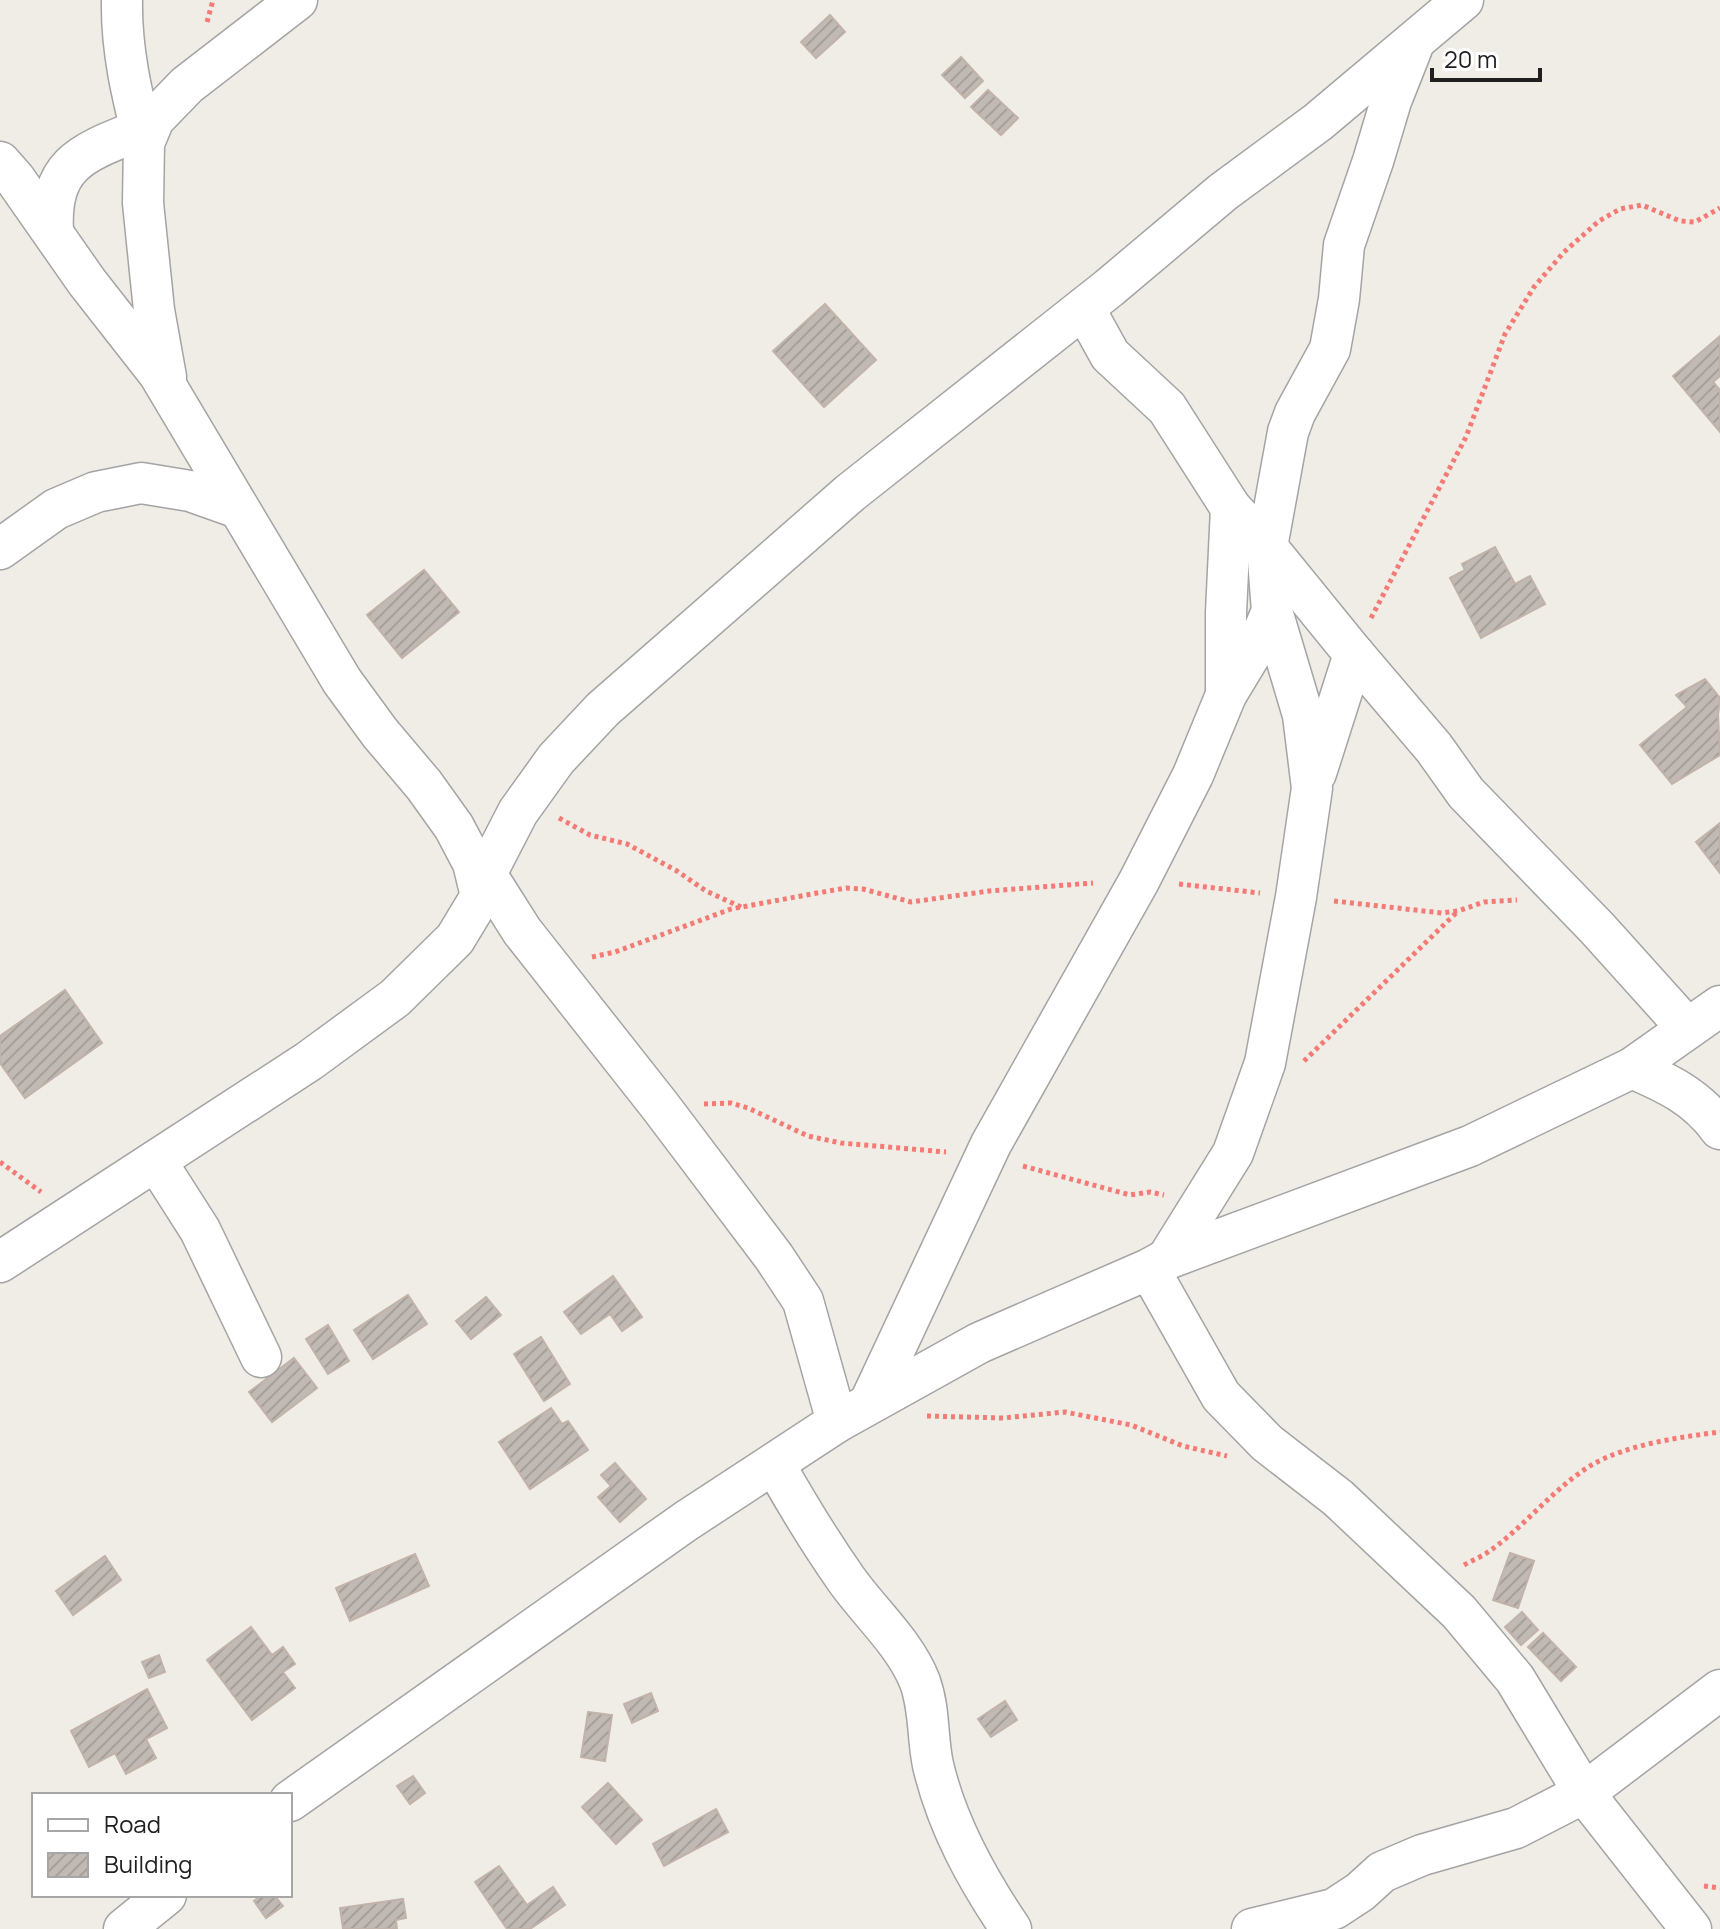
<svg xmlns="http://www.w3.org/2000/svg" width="1720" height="1929" font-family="Manrope,sans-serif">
<defs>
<pattern id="building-hatch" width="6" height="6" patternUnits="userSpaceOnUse" patternTransform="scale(2)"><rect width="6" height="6" fill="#c1b9b4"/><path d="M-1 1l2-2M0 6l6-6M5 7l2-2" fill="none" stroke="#a69f9a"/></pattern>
</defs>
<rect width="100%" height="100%" fill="#f0ede7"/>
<g fill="url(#building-hatch)" stroke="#c2b3aa" stroke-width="2">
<polygon points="830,15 845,32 816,58 801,42"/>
<polygon points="961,57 983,81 965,98 942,75"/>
<polygon points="988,90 1018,118 1001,135 971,107"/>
<polygon points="825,304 876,360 824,407 773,351"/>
<polygon points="1720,336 1720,376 1713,382 1720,390 1720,432 1673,376"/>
<polygon points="1495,547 1515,584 1530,576 1545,604 1481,638 1450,578 1465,570 1462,564"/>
<polygon points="424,570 459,612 402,658 367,615"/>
<polygon points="1705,679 1720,698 1718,715 1720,755 1672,784 1640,745 1687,707 1676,695"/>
<polygon points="1720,823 1720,873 1696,842"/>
<polygon points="65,990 102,1043 25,1098 0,1063 0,1036"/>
<polygon points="613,1276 642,1317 622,1331 610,1314 581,1334 564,1312"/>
<polygon points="408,1295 427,1324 373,1359 354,1330"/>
<polygon points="486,1297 501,1315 471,1339 456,1321"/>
<polygon points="328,1325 349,1361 328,1374 306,1339"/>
<polygon points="541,1337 570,1384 544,1401 514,1354"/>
<polygon points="294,1358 317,1388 272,1422 249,1392"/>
<polygon points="551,1408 562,1424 568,1421 588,1450 530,1489 499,1442"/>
<polygon points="615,1463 646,1499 620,1522 598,1497 611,1486 601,1475"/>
<polygon points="1510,1553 1534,1561 1518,1608 1493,1600"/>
<polygon points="415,1554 429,1586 350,1621 336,1588"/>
<polygon points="105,1556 121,1580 73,1615 56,1591"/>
<polygon points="1522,1612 1538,1630 1521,1645 1505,1627"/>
<polygon points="251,1627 272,1655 283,1647 295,1664 283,1672 295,1688 252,1720 207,1660"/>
<polygon points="1543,1633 1576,1667 1561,1681 1528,1647"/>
<polygon points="159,1655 165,1672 149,1678 142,1662"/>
<polygon points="147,1689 167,1728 146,1739 156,1758 126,1774 115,1753 89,1767 71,1731"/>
<polygon points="651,1693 658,1711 632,1723 624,1704"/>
<polygon points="1005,1701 1017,1720 991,1737 978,1719"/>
<polygon points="588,1712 612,1715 605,1761 581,1757"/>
<polygon points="413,1776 425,1793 410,1804 397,1786"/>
<polygon points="608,1783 642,1820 616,1844 582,1807"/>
<polygon points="716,1809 728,1832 664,1866 653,1844"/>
<polygon points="499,1866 527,1905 553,1887 565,1905 530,1929 507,1929 475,1882"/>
<polygon points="261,1895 274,1895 283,1906 266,1918 254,1901"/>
<polygon points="403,1899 406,1918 396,1920 397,1929 343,1929 340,1908"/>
</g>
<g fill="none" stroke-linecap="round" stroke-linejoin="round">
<g stroke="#a4a4a4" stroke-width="43">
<g id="street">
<path d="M122 0C121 50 132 95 144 143"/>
<polyline points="0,162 15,179 87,282 159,374 342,681 380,733 424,785 454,827 473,863 481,896"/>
<path d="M53 233C49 163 82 153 140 130"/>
<polyline points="1084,308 1110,355 1167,408 1231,508 1267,547 1354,654 1434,748 1466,793 1597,928 1687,1028"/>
<polyline points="166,377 154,310 143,203 144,143 154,119 187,85 297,0"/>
<polyline points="0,549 56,509 96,492 141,483 190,491 238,508"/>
<polyline points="1226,695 1226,613 1231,508"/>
<polyline points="1316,773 1354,654"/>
<polyline points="486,874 522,931 660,1106 774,1257 803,1301 837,1422"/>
<path d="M1632 1068C1667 1083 1697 1097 1720 1129"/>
<polyline points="156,1161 200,1230 261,1357"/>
<polyline points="1167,1259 1233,1153 1265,1063 1296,897 1312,788 1303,715 1272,611"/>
<polyline points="0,1262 309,1061 395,998 455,939 481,896 486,874 518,812 556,759 603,709 850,493 1109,288 1223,192 1318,122 1463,0"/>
<polyline points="1149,1269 1221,1396 1267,1443 1338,1498 1459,1612 1515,1679 1584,1793 1691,1929"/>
<polyline points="870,1402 991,1144 1139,881 1193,775 1226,695 1261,637 1272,611 1267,547 1288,432 1295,413 1330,349 1339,299 1344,245 1373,161 1391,101 1412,48"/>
<path d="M775 1465C797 1504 820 1542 846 1579 869 1612 905 1643 920 1682 930 1710 927 1737 933 1765 947 1825 977 1879 1011 1929"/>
<polyline points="290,1801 686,1521 837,1422 979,1343 1149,1269 1167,1259 1470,1146 1632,1068 1720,1006"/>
<polyline points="124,1929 166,1895"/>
<polyline points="1252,1929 1334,1909 1360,1892 1382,1872 1422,1855 1516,1828 1584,1793 1720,1690"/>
</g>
</g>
<g stroke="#f47b75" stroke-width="5" stroke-dasharray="4 4" stroke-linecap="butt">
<polyline points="207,22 213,0"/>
<polyline points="1371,618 1466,437 1505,334 1534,287 1564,252 1599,221 1620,209 1642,205 1680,221 1695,222 1720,208"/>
<polyline points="559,818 590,835 627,844 677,871 706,891 741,907"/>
<polyline points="1179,884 1260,893"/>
<polyline points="1334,901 1442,913 1458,911 1484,902 1517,900"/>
<polyline points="592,957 615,952 731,909 817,893 846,888 863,889 911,902 989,891 1093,883"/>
<polyline points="1304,1061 1457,912"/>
<polyline points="704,1104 731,1103 748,1108 808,1136 841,1143 946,1152"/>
<polyline points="0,1162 41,1192"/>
<polyline points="1023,1166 1130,1195 1150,1192 1164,1195"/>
<polyline points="927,1416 1003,1418 1065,1412 1131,1425 1183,1446 1227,1456"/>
<path d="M1464 1565C1473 1560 1483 1556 1491 1550 1526 1525 1553 1489 1590 1466 1624 1445 1680 1437 1720 1432"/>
<polyline points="1704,1886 1720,1888"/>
</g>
<use href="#street" stroke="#fff" stroke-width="40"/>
</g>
<rect x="32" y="1793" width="260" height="104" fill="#ffffff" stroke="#a6a6a6" stroke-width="2"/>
<rect x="48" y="1819" width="40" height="12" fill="#ffffff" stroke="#a6a6a6" stroke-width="2"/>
<text x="104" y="1833" font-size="24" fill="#202020">Road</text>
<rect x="48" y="1853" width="40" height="24" fill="url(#building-hatch)" stroke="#a6a6a6" stroke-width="2"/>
<text x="104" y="1873" font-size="24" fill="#202020">Building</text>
<path d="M1432 68v12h108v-12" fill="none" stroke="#202020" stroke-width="4"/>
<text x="1444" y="68" font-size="24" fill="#202020" stroke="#ffffff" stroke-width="6" paint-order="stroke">20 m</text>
</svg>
